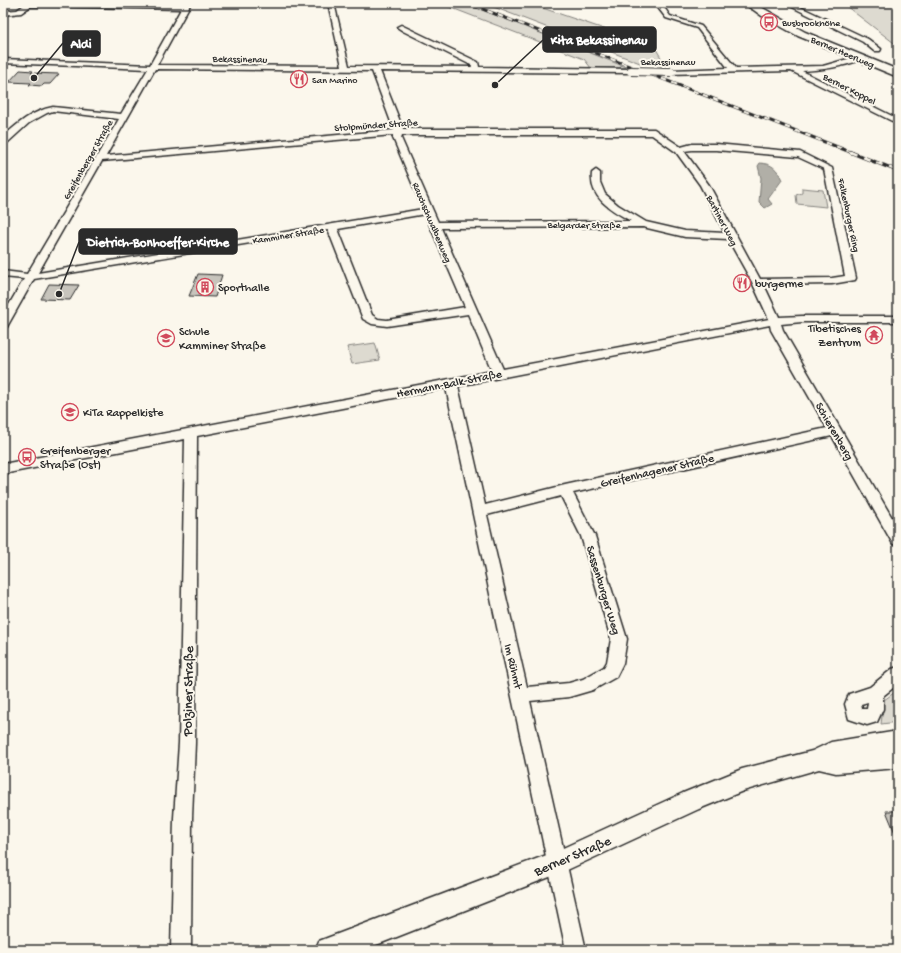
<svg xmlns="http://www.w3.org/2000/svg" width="901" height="953" font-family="'Gochi Hand',sans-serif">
<rect width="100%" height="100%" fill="#fbf7ec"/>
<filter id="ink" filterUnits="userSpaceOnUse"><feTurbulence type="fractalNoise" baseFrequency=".025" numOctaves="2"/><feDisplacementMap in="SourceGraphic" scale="8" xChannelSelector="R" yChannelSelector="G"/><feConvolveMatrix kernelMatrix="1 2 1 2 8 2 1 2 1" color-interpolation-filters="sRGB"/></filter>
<g filter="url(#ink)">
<g fill="#dddad0" stroke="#84827e">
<polygon points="439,3 465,3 628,68 591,68 584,59"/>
<polygon points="483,3 528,3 607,30 652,42 667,68 647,61 640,63"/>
<polygon points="842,3 898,3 898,46"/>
<polygon points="802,188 823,190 826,207 797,204 796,195 802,193"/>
<polygon points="375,343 380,360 352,364 347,347"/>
<polygon points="898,690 898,722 881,724 884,700"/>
</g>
<path fill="#b1afa7" stroke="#7b7a75" d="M760 163C772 164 777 168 782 180L768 199 772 204 765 208 759 202 761 178 758 166Z"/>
<g fill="#c7c4bc" stroke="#2b2b2b">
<polygon points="20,70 33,71 31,73 59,74 50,84 44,84 42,86 29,85 31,83 9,82"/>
<polygon points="198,274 222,275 215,297 189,296"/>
<polygon points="49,284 79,285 70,300 41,299"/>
<polygon points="886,811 898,811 898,840"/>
</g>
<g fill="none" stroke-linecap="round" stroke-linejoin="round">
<g stroke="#2b2b2b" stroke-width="3">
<g id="minor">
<path d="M27 3 184 5 185 3H191L157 65 342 66 328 3H334L349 66 472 67 471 65 403 31 397 27 401 25 478 62 479 67 631 69 635 71 631 73 380 71 403 129H654L681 147 692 144H716L800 152 832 168 856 278 855 280 832 284 764 285 779 317 802 316H898V322H802L781 324 783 330 898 528V545L893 544 832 436 573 493 595 536 627 639 623 663 616 677 593 690 569 697 530 701 586 950H566L446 388 197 436 195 743 192 818 191 950H171L174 818 179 743 185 439 3 474V464L492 371 468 314 387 326 372 324 363 319 328 230 34 279 8 325 7 327 3 328V315L24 279 3 277V271L27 274 119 119 53 111 47 113 29 123 6 144 3 145V137C18 123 32 111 53 107L121 114 148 69 3 63V59L150 65 181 9 31 6 21 13 3 15V11L17 10ZM155 69 372 71 394 130 106 156ZM393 135V138L423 209 38 273 102 161ZM402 135H652L676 152 700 185 725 233 685 231 646 222 618 205 605 194 600 182V173L596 170 592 173C589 198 611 210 631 221L438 222 401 138ZM692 150H716L798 157 824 169 845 276 832 278 760 279 709 185 684 151ZM425 214 465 307 387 320 378 319 372 315 338 229ZM643 227 685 237 728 239 752 282 769 319 503 369 441 228ZM770 325 771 330 827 428 565 485 485 505 458 386ZM561 496 581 536 611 639 607 662 604 667 583 679 569 683 527 687 487 515Z"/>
<path d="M611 3H661L670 16 701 26 736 68 823 66 858 56H861V60C841 67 823 70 802 71L898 119V124L791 71 668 74 667 72 671 70 728 68 697 28 666 18 656 5 614 6 612 5Z"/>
<polygon points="757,3 766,3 752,9 749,7"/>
<polygon points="784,3 792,3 868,39 881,49 880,51 874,51 863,42"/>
<path d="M898 667V684L883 696V709L877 722 867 725 849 719 845 704 849 694 870 687 892 669ZM868 702 867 709H862L861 704Z"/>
</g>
</g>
<g stroke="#2b2b2b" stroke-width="3">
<g id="major">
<polygon points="744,3 754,3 805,32 898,70 898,77 798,36 762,16"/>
<polygon points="898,731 898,768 836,773 819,769 743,791 699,809 565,871 384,942 363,950 315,950 319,941 552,853 683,793 742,769 812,751 831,742"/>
</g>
</g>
<use href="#minor" fill="#fbf7ec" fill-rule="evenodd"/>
<use href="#major" fill="#fbf7ec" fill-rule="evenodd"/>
<g stroke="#2b2b2b" stroke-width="3">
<polyline id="rail-far1" points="467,3 853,153"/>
</g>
<g stroke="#2b2b2b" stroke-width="3.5">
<polyline id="rail" points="850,152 898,171"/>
</g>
<use href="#rail-far1" stroke="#fbf7ec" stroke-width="2" stroke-dasharray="5.5" stroke-linecap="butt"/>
<use href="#rail" stroke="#fbf7ec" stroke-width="2.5" stroke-dasharray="7" stroke-linecap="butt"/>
<g stroke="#2b2b2b" stroke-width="10" stroke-linecap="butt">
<polyline id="minor-bridge" points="631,71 671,72"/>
</g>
<use href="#minor-bridge" stroke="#fbf7ec" stroke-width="8"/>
</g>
</g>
<defs>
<g id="bus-ring" transform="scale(0.9)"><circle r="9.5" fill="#fbf7ec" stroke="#d1495b" stroke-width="1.5"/><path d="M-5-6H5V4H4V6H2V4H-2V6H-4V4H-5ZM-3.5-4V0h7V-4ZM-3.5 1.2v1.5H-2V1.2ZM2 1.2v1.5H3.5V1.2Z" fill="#d1495b"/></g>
<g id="restaurant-ring" transform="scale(0.9)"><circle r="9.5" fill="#fbf7ec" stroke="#d1495b" stroke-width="1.5"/><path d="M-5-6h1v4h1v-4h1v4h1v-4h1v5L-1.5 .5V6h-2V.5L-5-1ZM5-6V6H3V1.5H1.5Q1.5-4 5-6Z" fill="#d1495b"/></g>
<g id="building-ring" transform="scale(0.9)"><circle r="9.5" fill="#fbf7ec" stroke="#d1495b" stroke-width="1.5"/><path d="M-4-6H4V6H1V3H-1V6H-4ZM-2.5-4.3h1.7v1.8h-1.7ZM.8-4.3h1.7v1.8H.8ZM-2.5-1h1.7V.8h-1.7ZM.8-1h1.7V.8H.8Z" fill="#d1495b"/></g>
<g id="temple-ring" transform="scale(0.9)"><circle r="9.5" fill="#fbf7ec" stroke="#d1495b" stroke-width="1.5"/><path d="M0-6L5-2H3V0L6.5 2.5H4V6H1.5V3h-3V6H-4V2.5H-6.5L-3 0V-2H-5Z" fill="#d1495b"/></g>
<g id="school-ring" transform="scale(0.9)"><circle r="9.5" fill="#fbf7ec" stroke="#d1495b" stroke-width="1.5"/><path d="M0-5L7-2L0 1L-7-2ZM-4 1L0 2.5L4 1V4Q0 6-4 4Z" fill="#d1495b"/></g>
</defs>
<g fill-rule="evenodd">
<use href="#bus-ring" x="769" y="22"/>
<use href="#restaurant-ring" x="299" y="79"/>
<use href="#restaurant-ring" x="742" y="283"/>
<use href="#building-ring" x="205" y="287"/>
<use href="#temple-ring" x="874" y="335"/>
<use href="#school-ring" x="166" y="338"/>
<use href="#school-ring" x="70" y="412"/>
<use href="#bus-ring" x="27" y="457"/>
</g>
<g text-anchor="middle" stroke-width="4" stroke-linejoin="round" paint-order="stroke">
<g font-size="10" fill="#2b2b2b" stroke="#fbf7ec" text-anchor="start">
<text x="782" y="26">Busbrookhöhe</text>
<text x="312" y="83">San Marino</text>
</g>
<g font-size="10" fill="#2b2b2b" stroke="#fbf7ec">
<text transform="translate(843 51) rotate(23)" y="4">Berner Heerweg</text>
<text transform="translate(240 58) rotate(1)" y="4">Bekassinenau</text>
<text x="668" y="65">Bekassinenau</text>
<text transform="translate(850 88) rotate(27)" y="4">Berner Koppel</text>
<text transform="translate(376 124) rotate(-4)" y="4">Stolpmünder Straße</text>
<text transform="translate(87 159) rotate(-60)" y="4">Greifenberger Straße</text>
<text transform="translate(850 215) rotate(78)" y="4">Falkenburger Ring</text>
<text transform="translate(723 220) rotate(62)" y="4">Bartiner Weg</text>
<text transform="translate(433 222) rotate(67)" y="4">Rauchschwalbenweg</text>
<text x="584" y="228">Belgarder Straße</text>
<text transform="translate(288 234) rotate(-9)" y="4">Kamminer Straße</text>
</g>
<g font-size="12" fill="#2b2b2b" stroke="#fbf7ec" text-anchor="start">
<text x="755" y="287">burgerme</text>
<text x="218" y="291">Sporthalle</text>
<text x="861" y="332" text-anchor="end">Tibetisches<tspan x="861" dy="14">Zentrum</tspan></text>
<text x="179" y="335">Schule<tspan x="179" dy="14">Kamminer Straße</tspan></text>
<text x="83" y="416">KiTa Rappelkiste</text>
<text x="40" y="454">Greifenberger<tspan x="40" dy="14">Straße (Ost)</tspan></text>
</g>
<g font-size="12" fill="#2b2b2b" stroke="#fbf7ec">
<text transform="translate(449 383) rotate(-11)" y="4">Hermann-Balk-Straße</text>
<text transform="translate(835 431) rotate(60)" y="4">Schierenberg</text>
<text transform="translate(657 470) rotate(-13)" y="4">Greifenhagener Straße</text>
<text transform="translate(604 590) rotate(73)" y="4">Sassenburger Weg</text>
<text transform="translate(514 666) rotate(76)" y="4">Im Rühmt</text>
</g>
<g font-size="14" fill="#2b2b2b" stroke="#fbf7ec">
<text transform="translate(187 691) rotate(-89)" y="5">Polziner Straße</text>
<text transform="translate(572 855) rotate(-23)" y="5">Berner Straße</text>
</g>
</g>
<path fill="none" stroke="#2b2b2b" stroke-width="1.5" d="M495 85L543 40M34 78L63 43M59 294L79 242"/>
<g fill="#2b2b2b" stroke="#fbf7ec" stroke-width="1.5">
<circle cx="495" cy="85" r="4"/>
<circle cx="34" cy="78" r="4"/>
<circle cx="59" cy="294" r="4"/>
</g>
<g fill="#2b2b2b" stroke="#2b2b2b" stroke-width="1.5">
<rect x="543" y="27" width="113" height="25" rx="4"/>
<rect x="63" y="31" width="37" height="25" rx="4"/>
<rect x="79" y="229" width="158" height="25" rx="4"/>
</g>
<g font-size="13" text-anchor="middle" font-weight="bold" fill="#fff">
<text x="599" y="44">Kita Bekassinenau</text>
<text x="81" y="48">Aldi</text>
<text x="158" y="246">Dietrich-Bonhoeffer-Kirche</text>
</g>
<rect width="901" height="953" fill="none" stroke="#fbf7ec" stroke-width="16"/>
<rect x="8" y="8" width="885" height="937" fill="none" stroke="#2b2b2b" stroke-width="1.5" filter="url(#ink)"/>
</svg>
